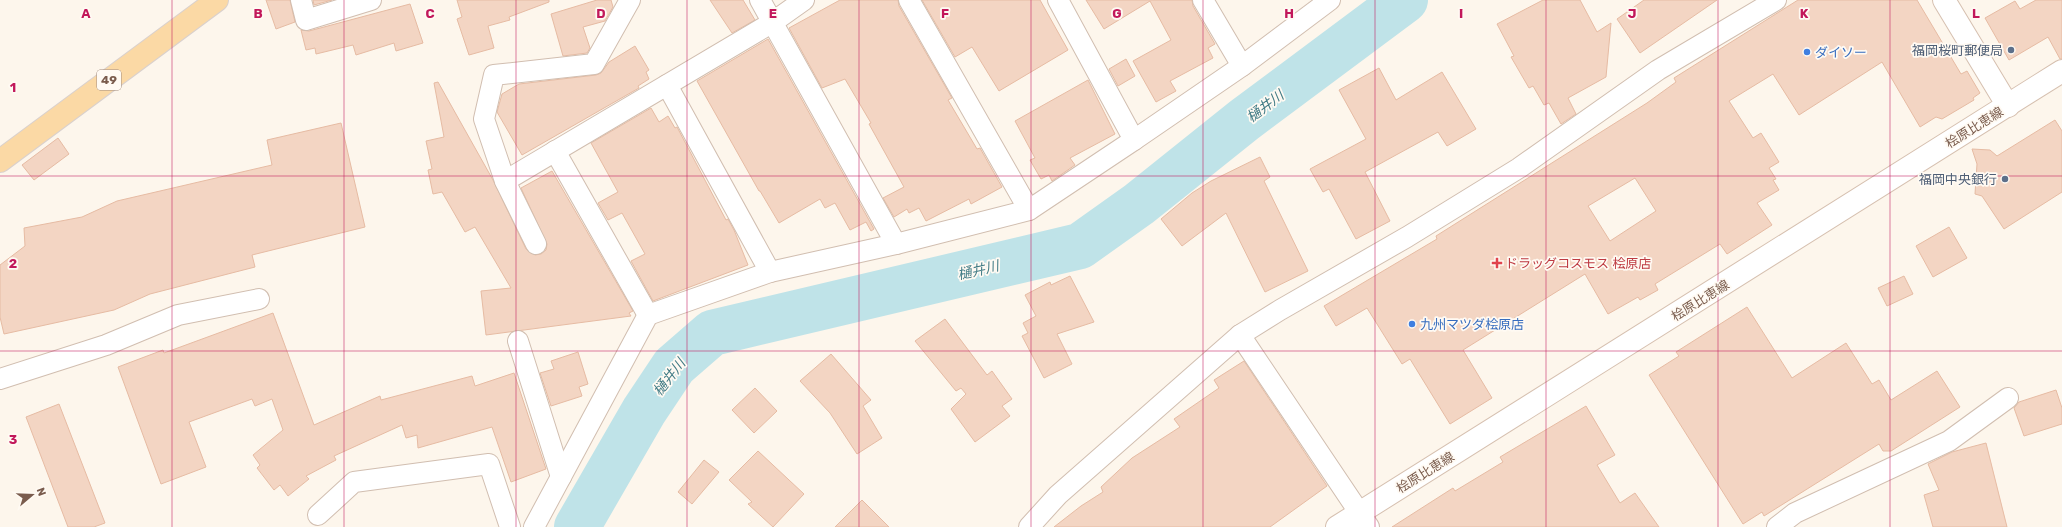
<svg xmlns="http://www.w3.org/2000/svg" width="2062" height="527" font-family="Rubik,'Noto Sans JP',sans-serif">
<rect width="100%" height="100%" fill="#fdf6ec"/>
<g fill="none" stroke-linecap="round" stroke-linejoin="round">
<polyline stroke="#bfe3e8" stroke-width="46" points="577,527 644,411 674,366 712,333 1080,246 1139,204 1244,120 1405,0"/>
</g>
<g fill="#f3d5c3" stroke="#e6bba3" fill-rule="evenodd">
<polygon points="266,0 290,0 295,22 276,29"/>
<polygon points="313,0 332,0 314,5"/>
<polygon points="457,0 549,0 549,2 509,17 510,20 488,26 494,48 469,55 457,19 462,17"/>
<polygon points="597,0 611,0 613,7 605,21 583,27 590,48 587,53 563,56 551,14"/>
<polygon points="710,0 743,0 755,20 732,33"/>
<polygon points="840,0 898,0 899,6 952,98 948,100 977,149 980,148 1002,187 971,204 969,199 926,221 919,208 909,213 907,209 894,217 883,198 904,187 869,124 871,123 845,79 822,88 789,28"/>
<polygon points="922,0 1040,0 1068,50 999,91 972,47 955,57"/>
<polygon points="1086,0 1192,0 1193,6 1215,44 1208,48 1213,58 1170,81 1176,91 1156,102 1133,61 1171,40 1150,1 1104,29"/>
<polygon points="1543,0 1580,0 1597,32 1611,23 1606,77 1568,98 1576,114 1561,124 1549,103 1544,105 1533,86 1529,88 1511,57 1514,56 1497,24"/>
<polygon points="1644,0 1717,0 1640,53 1617,19"/>
<path d="M1798 0H1917L1961 74 1967 71 1980 93 1973 98 1974 100 1942 119 1936 117 1920 127 1882 62 1799 115 1773 74 1729 101 1753 138 1761 133 1779 162 1769 168 1776 179 1773 180 1779 190 1757 203 1772 225 1727 254 1720 244 1655 284 1658 290 1640 300 1638 297 1608 314 1585 274 1463 350 1492 398 1450 424 1410 359 1402 364 1367 308 1336 326 1324 306 1437 239 1436 236 1647 103 1676 82 1674 78ZM1635 178 1656 211 1610 241 1588 206Z"/>
<polygon points="2036,0 2062,0 2062,59 2060,59 2048,37 2009,60 1985,18 2015,1 2020,9"/>
<polygon points="410,4 423,43 396,51 394,43 356,55 353,45 316,54 315,48 306,50 301,30 309,31"/>
<polygon points="768,39 874,229 871,231 866,222 850,230 835,203 825,208 820,199 779,223 760,191 759,191 697,81"/>
<polygon points="635,46 649,70 646,72 649,79 638,86 639,88 522,155 497,112 502,94 519,84 596,75 601,73 609,62"/>
<polygon points="1126,59 1135,76 1118,86 1109,69"/>
<polygon points="1379,68 1396,100 1442,72 1476,129 1447,146 1438,132 1365,172 1390,221 1356,239 1329,189 1323,192 1310,169 1366,139 1339,90"/>
<polygon points="1088,80 1115,134 1070,158 1075,165 1052,181 1049,175 1041,179 1030,160 1035,158 1015,121"/>
<polygon points="438,82 493,180 526,249 535,255 541,254 546,250 547,244 521,188 552,171 633,311 629,313 631,316 486,335 481,291 511,288 475,227 465,232 442,192 433,194 428,170 432,169 426,141 444,137 434,83"/>
<polygon points="651,108 659,122 668,116 675,128 677,127 726,220 728,219 734,230 748,265 653,301 631,261 645,254 622,213 608,220 598,203 618,192 591,143"/>
<polygon points="2055,120 2062,131 2062,192 2004,229 1982,196 1975,194 1977,164 1972,149 1990,150 1997,156"/>
<polygon points="341,123 365,227 252,255 255,267 150,294 114,310 4,334 0,317 0,265 25,246 24,228 82,217 117,201 272,165 267,140"/>
<polygon points="58,138 69,154 34,180 22,165"/>
<polygon points="1260,157 1270,177 1264,181 1308,271 1265,292 1226,213 1182,246 1161,219 1192,193 1211,181"/>
<polygon points="1949,227 1967,258 1933,277 1916,246"/>
<polygon points="1070,276 1094,322 1057,334 1072,364 1044,378 1022,336 1028,333 1023,323 1036,316 1025,295 1050,282 1051,285"/>
<polygon points="1904,276 1913,294 1887,306 1878,288"/>
<polygon points="1747,307 1792,378 1846,343 1872,384 1879,380 1891,400 1937,371 1960,407 1891,451 1883,451 1879,444 1764,516 1762,512 1743,524 1649,375 1679,356 1676,352"/>
<polygon points="273,313 314,425 380,396 381,400 472,376 475,386 514,373 546,469 511,482 492,427 418,448 417,435 406,438 402,425 334,456 336,460 306,476 309,479 288,496 280,485 274,490 257,468 260,465 253,455 283,430 272,399 255,406 252,399 189,422 206,467 161,484 118,367 163,350 164,353"/>
<polygon points="945,319 987,375 992,371 1012,399 1002,406 1010,416 975,442 951,409 966,394 961,388 956,391 915,341"/>
<polygon points="578,352 588,384 579,387 582,396 551,406 540,373 554,369 551,361"/>
<polygon points="831,354 871,400 863,406 882,438 857,454 830,413 800,381"/>
<polygon points="1244,361 1327,486 1270,527 1054,527 1081,506 1103,492 1101,487 1132,458 1180,427 1174,419 1219,388 1214,380"/>
<polygon points="755,388 777,411 754,433 732,410"/>
<polygon points="2056,390 2062,408 2062,424 2024,436 2014,408 2019,402"/>
<polygon points="59,404 105,523 94,527 68,527 26,417"/>
<polygon points="1586,406 1615,455 1597,465 1620,503 1635,493 1659,527 1392,527 1453,488 1455,491 1503,462 1500,457"/>
<polygon points="1986,443 2007,527 1933,527 1924,495 1939,490 1928,464 1952,452"/>
<polygon points="758,451 804,494 773,527 748,504 752,502 729,480"/>
<polygon points="704,460 719,472 692,504 678,492"/>
<polygon points="862,500 889,527 835,527"/>
</g>
<g fill="none" stroke-linecap="round" stroke-linejoin="round">
<g stroke="#d1beb0" stroke-width="22">
<g id="street">
<polyline points="301,0 306,20 371,0"/>
<polyline points="760,0 896,244 1029,210 909,0"/>
<polyline points="1058,0 1134,140 1242,66 1330,0"/>
<polyline points="1203,0 1242,66"/>
<polyline points="667,85 770,272"/>
<polyline points="555,151 648,315"/>
<polyline points="505,181 484,119 494,75 594,64 630,0"/>
<polyline points="1029,210 1134,140"/>
<polyline points="536,244 505,181 773,22 804,0"/>
<polyline points="1240,335 1369,527"/>
<polyline points="518,341 561,477"/>
<polyline points="0,379 106,345 178,315 259,299"/>
<polyline points="318,515 354,482 489,464 510,527"/>
<polyline points="534,527 648,315 770,272 896,244"/>
<polyline points="1029,527 1058,495 1240,335 1280,310 1407,237 1519,168 1658,70 1776,0"/>
<polyline points="1777,527 1795,513 1949,441 2008,398"/>
</g>
</g>
<g stroke="#d6c0b0" stroke-width="24">
<g id="secondary">
<polyline points="1944,0 2008,106"/>
<polyline points="1337,527 2062,71"/>
</g>
</g>
<g stroke="#dad1cd" stroke-width="24">
<polyline id="primary" points="0,161 217,0"/>
</g>
<use href="#street" stroke="#fff" stroke-width="20"/>
<use href="#secondary" stroke="#fff" stroke-width="22"/>
<use href="#primary" stroke="#fbd9a5" stroke-width="22"/>
</g>
<path fill="none" stroke="#c2185b" stroke-width="1" stroke-opacity="0.55" d="M172 0V527M344 0V527M516 0V527M687 0V527M859 0V527M1031 0V527M1203 0V527M1375 0V527M1546 0V527M1718 0V527M1890 0V527M0 176H2062M0 351H2062"/>
<g fill="#5c6f8a" stroke="#fffaf3" stroke-width="1.5">
<circle cx="2011" cy="50" r="4"/>
<circle cx="2005" cy="179" r="4"/>
</g>
<g fill="#3f7fe0" stroke="#fffaf3" stroke-width="1.5">
<circle cx="1807" cy="52" r="4"/>
<circle cx="1412" cy="324" r="4"/>
</g>
<path fill="#e0444e" stroke="#fffaf3" stroke-width="1.5" d="M1495 257h4v4h4v4h-4v4h-4v-4h-4v-4h4z"/>
<g text-anchor="middle" stroke-width="3.5" stroke-linejoin="round" paint-order="stroke">
<rect fill="#fffaf3" stroke="#a28b7f" stroke-width="1" x="97" y="70" width="24" height="20" rx="3"/>
<g font-size="12" font-weight="bold" fill="#7a5c4d">
<text x="109" y="84">49</text>
</g>
<g font-size="13" fill="#4e5e75" stroke="#fffaf3" text-anchor="end">
<text x="2003" y="55">福岡桜町郵便局</text>
<text x="1997" y="184">福岡中央銀行</text>
</g>
<g font-size="13" fill="#366cbe" stroke="#fffaf3" text-anchor="start">
<text x="1815" y="57">ダイソー</text>
<text x="1420" y="329">九州マツダ桧原店</text>
</g>
<g font-size="13" fill="#7a5c4d" stroke="#fffaf3">
<text transform="translate(1974 127) rotate(-32)" y="5">桧原比恵線</text>
<text transform="translate(1700 300) rotate(-32)" y="5">桧原比恵線</text>
<text transform="translate(1425 472) rotate(-32)" y="5">桧原比恵線</text>
</g>
<g font-size="13" fill="#be3a42" stroke="#fffaf3" text-anchor="start">
<text x="1505" y="268">ドラッグコスモス 桧原店</text>
</g>
<g font-size="14" font-style="italic" fill="#437c86" stroke="#fffaf3">
<text transform="translate(1265 106) rotate(-37)" y="5">樋井川</text>
<text transform="translate(978 270) rotate(-13)" y="5">樋井川</text>
<text transform="translate(669 377) rotate(-52)" y="5">樋井川</text>
</g>
</g>
<g font-size="13" text-anchor="middle" font-weight="bold" fill="#c2185b" stroke="#fffaf3" stroke-width="3.5" stroke-linejoin="round" paint-order="stroke">
<text x="86" y="18">A</text>
<text x="258" y="18">B</text>
<text x="430" y="18">C</text>
<text x="601" y="18">D</text>
<text x="773" y="18">E</text>
<text x="945" y="18">F</text>
<text x="1117" y="18">G</text>
<text x="1289" y="18">H</text>
<text x="1461" y="18">I</text>
<text x="1632" y="18">J</text>
<text x="1804" y="18">K</text>
<text x="1976" y="18">L</text>
<text x="13" y="92">1</text>
<text x="13" y="268">2</text>
<text x="13" y="444">3</text>
</g>
<g transform="translate(32 495) rotate(71)" stroke="#fffaf3" stroke-width="3" paint-order="stroke">
<path d="M0-3L7 15L0 10L-7 15Z" fill="#7a5c4d"/>
<text y="-6" font-size="11" font-weight="bold" text-anchor="middle" fill="#7a5c4d">N</text>
</g>
</svg>
